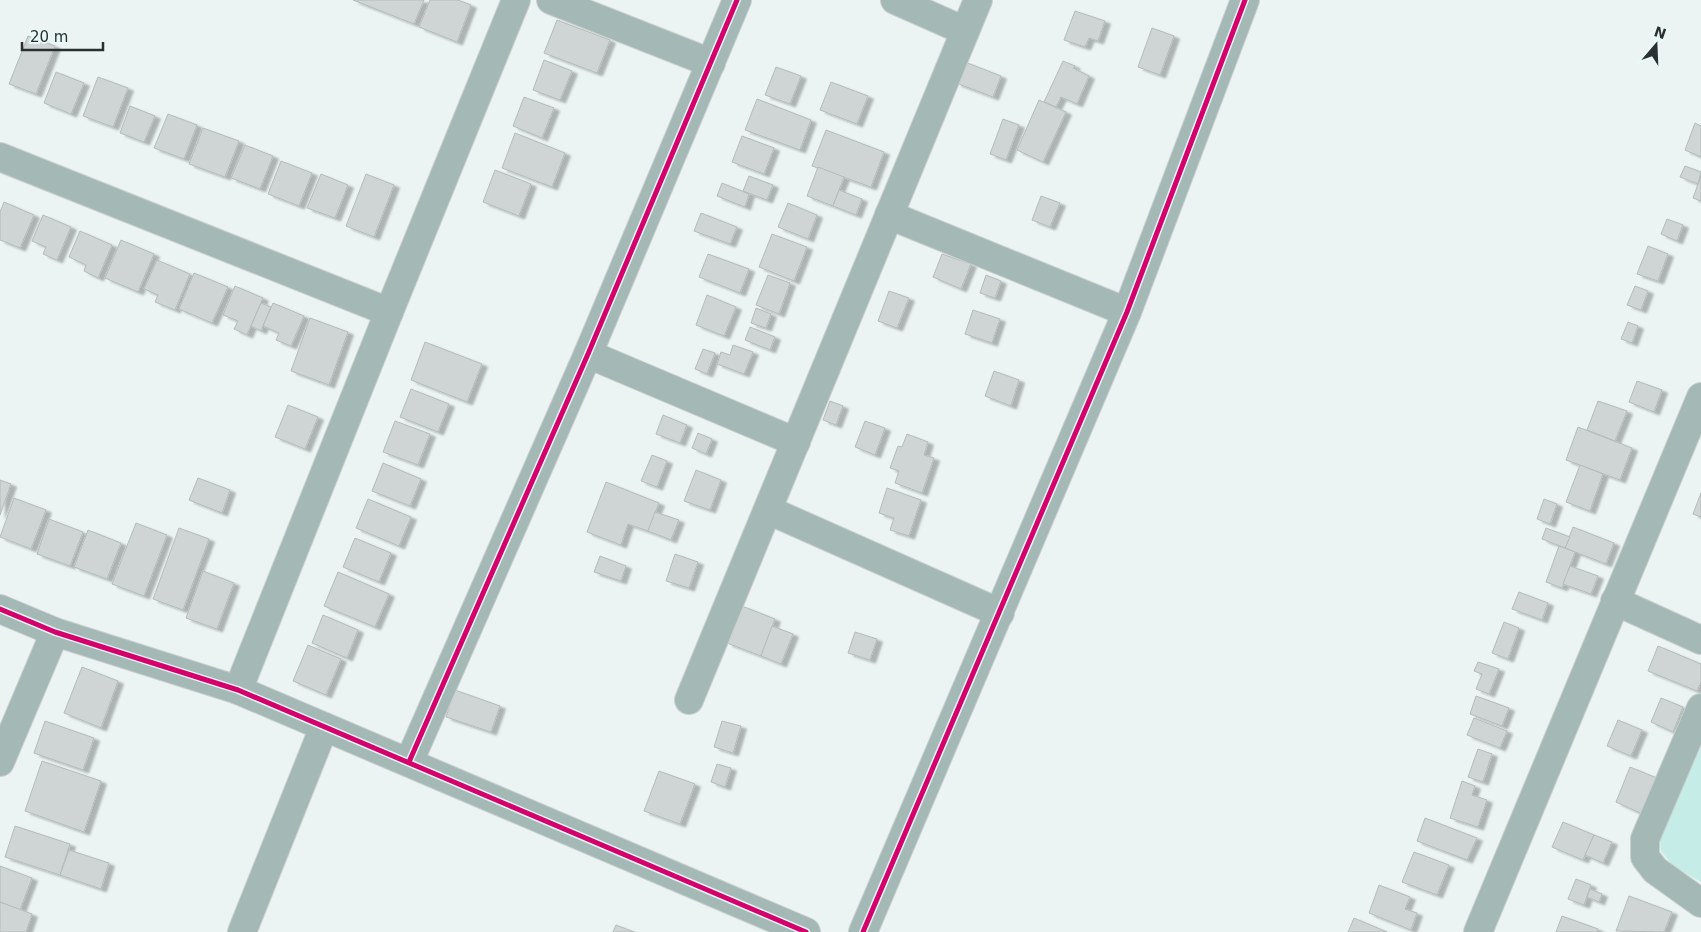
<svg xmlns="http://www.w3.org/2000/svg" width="1701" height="932" font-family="'DejaVu Sans',sans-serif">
<defs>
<filter id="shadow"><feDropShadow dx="5.5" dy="3" stdDeviation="1" flood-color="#0004"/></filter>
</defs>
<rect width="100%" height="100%" fill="#ebf4f3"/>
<polygon fill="#c5ece7" points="1701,735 1701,882 1673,866 1661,851 1659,831"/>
<g fill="#ced5d4" stroke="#b4bbba" filter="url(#shadow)">
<polygon points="353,0 424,0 414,24"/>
<polygon points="430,0 458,0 471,5 457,42 419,27"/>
<polygon points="1075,11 1105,21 1098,41 1089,38 1085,47 1064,40"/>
<polygon points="557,20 610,40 597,73 544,53"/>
<polygon points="1152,28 1174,36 1160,75 1138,67"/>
<polygon points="28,36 55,46 36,94 9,84"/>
<polygon points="544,60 572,71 560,100 533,90"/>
<polygon points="1063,61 1075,66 1073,68 1089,76 1077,104 1061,97 1056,107 1044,102"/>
<polygon points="965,62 1001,76 993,97 956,83"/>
<polygon points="776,67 801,76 790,104 765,95"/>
<polygon points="56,72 84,83 71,114 44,103"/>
<polygon points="98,77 128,88 113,127 83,116"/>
<polygon points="831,82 868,96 857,124 820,110"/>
<polygon points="524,97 554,108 542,138 513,126"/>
<polygon points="757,99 811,120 800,150 745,130"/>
<polygon points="1039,100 1066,112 1043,162 1017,150"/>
<polygon points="130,106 155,116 144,142 120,133"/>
<polygon points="168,114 197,125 184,159 154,148"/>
<polygon points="1003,119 1019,125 1006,160 990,154"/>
<polygon points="1695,123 1701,126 1701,157 1685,150"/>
<polygon points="203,128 239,141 225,177 189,164"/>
<polygon points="826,130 884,152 871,187 812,166"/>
<polygon points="515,133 565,153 552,187 502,168"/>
<polygon points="742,136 774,148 764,174 732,162"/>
<polygon points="245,145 273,156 260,189 231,178"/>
<polygon points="281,161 312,173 299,206 268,194"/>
<polygon points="1685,166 1701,172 1698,184 1680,177"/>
<polygon points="818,167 844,177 833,206 807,196"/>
<polygon points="495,170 531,184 519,216 483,202"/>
<polygon points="321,174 348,185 335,218 307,208"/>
<polygon points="366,174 394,185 374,237 346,226"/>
<polygon points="749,176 773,185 767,200 743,191"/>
<polygon points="1701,176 1701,201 1693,198"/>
<polygon points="722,183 749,194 745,207 717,196"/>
<polygon points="839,190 862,199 856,215 833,206"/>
<polygon points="1041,196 1060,203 1050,227 1032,220"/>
<polygon points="4,202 34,215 20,248 0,240 0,212"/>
<polygon points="788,203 817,215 808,239 778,227"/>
<polygon points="701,213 737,227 730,244 694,231"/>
<polygon points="43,215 71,227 57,260 43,254 46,247 32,241"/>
<polygon points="1667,219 1683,225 1677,241 1661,234"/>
<polygon points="80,231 112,245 98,278 84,271 86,265 69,257"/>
<polygon points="772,234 807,247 794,281 759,267"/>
<polygon points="121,240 154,254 138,292 105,278"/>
<polygon points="1648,246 1668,254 1658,281 1637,274"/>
<polygon points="708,254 749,269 740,293 699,277"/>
<polygon points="942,254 971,264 961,289 933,277"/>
<polygon points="157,260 190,274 175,310 155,302 158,295 144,289"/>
<polygon points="194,273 228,287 212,323 179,309"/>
<polygon points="768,275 790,283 779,314 756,305"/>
<polygon points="986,275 1001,281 995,298 980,293"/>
<polygon points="235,286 263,298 247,335 234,329 238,321 223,315"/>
<polygon points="1635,286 1648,291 1641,310 1627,305"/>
<polygon points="889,291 909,298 897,328 878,321"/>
<polygon points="707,295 736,307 724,336 696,325"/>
<polygon points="261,303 271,307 261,331 251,326"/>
<polygon points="273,303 304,316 291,346 276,340 279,333 263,326"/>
<polygon points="756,308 771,314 766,328 751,323"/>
<polygon points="973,310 1000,319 992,343 965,334"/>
<polygon points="310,318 348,332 329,385 291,371"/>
<polygon points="1628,322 1638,326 1632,343 1621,339"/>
<polygon points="750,327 775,337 770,350 745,340"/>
<polygon points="425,342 482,364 467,402 411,380"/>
<polygon points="733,345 753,352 744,374 717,364 721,352 730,355"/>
<polygon points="703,349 715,353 707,374 695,369"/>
<polygon points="994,371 1019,380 1011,406 985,396"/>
<polygon points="1637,381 1662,390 1654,412 1629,402"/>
<polygon points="411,389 449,404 438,432 400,417"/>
<polygon points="830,401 843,406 836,425 823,420"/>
<polygon points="1598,401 1627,411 1615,441 1587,430"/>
<polygon points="288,405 318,417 305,449 275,437"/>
<polygon points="663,415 687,425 680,443 656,434"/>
<polygon points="395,421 430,434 418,465 383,452"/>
<polygon points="865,421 885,428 875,455 855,447"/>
<polygon points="1578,427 1632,448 1620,480 1566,460"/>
<polygon points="698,433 712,439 706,454 692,448"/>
<polygon points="907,434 928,442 924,455 934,458 922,493 895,483 899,471 890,468 898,446 902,447"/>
<polygon points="652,455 667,461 657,487 641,481"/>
<polygon points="383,463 421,479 410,506 372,491"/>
<polygon points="1580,465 1603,474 1590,511 1566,502"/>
<polygon points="696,470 721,480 710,510 684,501"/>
<polygon points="198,478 230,490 222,513 189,500"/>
<polygon points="0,480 11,484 0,515"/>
<polygon points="606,482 659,503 648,531 628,524 621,545 587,532"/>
<polygon points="887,488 921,500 909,536 890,530 894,518 879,513"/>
<polygon points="1701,493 1701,517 1693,514"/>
<polygon points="14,498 46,510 31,549 0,537"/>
<polygon points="368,499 411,517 399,546 356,528"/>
<polygon points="1544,499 1557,504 1550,524 1537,519"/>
<polygon points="655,512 679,520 671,540 648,531"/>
<polygon points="49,519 83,532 70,566 37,554"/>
<polygon points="136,523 167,535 144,596 112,584"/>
<polygon points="1573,527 1614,543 1606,564 1565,548"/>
<polygon points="179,528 209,539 183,610 153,599"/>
<polygon points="1546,528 1570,537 1565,548 1542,539"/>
<polygon points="88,530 121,543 107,579 74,567"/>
<polygon points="355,538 391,553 379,582 343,567"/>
<polygon points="1559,546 1575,552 1562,588 1546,582"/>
<polygon points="675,554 698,562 689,588 666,581"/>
<polygon points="600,556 626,566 621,581 594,572"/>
<polygon points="1570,566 1598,576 1591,594 1563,584"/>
<polygon points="203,571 234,583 217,629 186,618"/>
<polygon points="338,572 389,594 375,627 324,606"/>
<polygon points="1519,592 1548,603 1542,620 1512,609"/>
<polygon points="742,606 775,619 761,656 727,643"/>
<polygon points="323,615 358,630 347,658 312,643"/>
<polygon points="1504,622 1519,628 1508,659 1492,653"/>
<polygon points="772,626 793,634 781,664 761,656"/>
<polygon points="855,632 877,639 870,660 848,653"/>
<polygon points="308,645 341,659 326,695 293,681"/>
<polygon points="1658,646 1701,664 1701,682 1697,691 1648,671"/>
<polygon points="1478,662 1499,669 1489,694 1476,689 1482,674 1474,671"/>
<polygon points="82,667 118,681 101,728 64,713"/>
<polygon points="455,690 500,706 491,732 446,717"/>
<polygon points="1476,696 1509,708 1502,726 1470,714"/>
<polygon points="1661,698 1683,707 1673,732 1651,722"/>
<polygon points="1474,718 1507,731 1500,748 1467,735"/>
<polygon points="1618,720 1642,730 1631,756 1607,746"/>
<polygon points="45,721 94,738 83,770 34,753"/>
<polygon points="722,721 741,726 733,753 714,747"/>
<polygon points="1478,749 1492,754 1483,782 1468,777"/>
<polygon points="42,761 101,781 84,832 25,811"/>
<polygon points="717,764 731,768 725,787 711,782"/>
<polygon points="1630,767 1664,781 1649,817 1616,802"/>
<polygon points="659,771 695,784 680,824 644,811"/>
<polygon points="1462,781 1475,786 1472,795 1487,800 1478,827 1450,818"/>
<polygon points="1425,818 1477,838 1467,860 1417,841"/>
<polygon points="1563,822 1594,835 1583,860 1552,847"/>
<polygon points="15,826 70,844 60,875 5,857"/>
<polygon points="1594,835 1612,842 1603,863 1585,855"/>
<polygon points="69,850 109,863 101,889 60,875"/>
<polygon points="1414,852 1449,865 1437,895 1402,882"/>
<polygon points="0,866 32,878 20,910 0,902"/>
<polygon points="1576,879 1591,885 1584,905 1568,899"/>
<polygon points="1379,885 1410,897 1405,909 1417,913 1411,930 1369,913"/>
<polygon points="1590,889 1602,894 1599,902 1587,897"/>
<polygon points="1629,896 1672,912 1664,932 1616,931"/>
<polygon points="0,902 32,914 26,932 0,932"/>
<polygon points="1562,916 1598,929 1597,932 1556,932"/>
<polygon points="1354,918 1387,932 1348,932"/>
<polygon points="616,925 634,932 613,932"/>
</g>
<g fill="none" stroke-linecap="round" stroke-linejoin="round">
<g stroke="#c9d0cf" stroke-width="30">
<g id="minor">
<polyline points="551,0 711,63"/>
<polyline points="895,0 965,31"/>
<polyline points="0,157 389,312"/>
<polyline points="889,215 1127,312"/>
<polyline points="588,354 796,442"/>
<polyline points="768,510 1000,613"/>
<polyline points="1615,601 1701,640"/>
<polyline points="0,609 55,632 238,690 806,932"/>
<polyline points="238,690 389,312 516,0"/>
<polyline points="689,700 978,0"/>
<polyline points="1701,708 1645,839 1645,857 1655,870 1701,903"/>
<polyline points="0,762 55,632"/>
<polyline points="409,762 588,354 737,0"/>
<polyline points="242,932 324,727"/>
<polyline points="863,932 1127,312 1245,0"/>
<polyline points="1478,932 1701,397"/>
</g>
</g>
<use href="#minor" stroke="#a4b8b5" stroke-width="28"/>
<g stroke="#e7f8f6" stroke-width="8">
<g id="cycleway">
<polyline points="0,609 55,632 238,690 806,932"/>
<polyline points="409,762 588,354 737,0"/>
<polyline points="863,932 1127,312 1245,0"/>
</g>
</g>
<use href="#cycleway" stroke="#d6006c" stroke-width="5"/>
</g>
<g transform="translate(1656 45) rotate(19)" stroke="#e7f8f6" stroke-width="4" paint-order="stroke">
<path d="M0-4L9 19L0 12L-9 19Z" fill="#2a302f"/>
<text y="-8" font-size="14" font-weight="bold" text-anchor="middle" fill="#2a302f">N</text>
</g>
<path d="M22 42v8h81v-8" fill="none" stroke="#2a302f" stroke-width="2.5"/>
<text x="30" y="42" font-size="15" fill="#2a302f" stroke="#e7f8f6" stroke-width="4" paint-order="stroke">20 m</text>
</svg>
